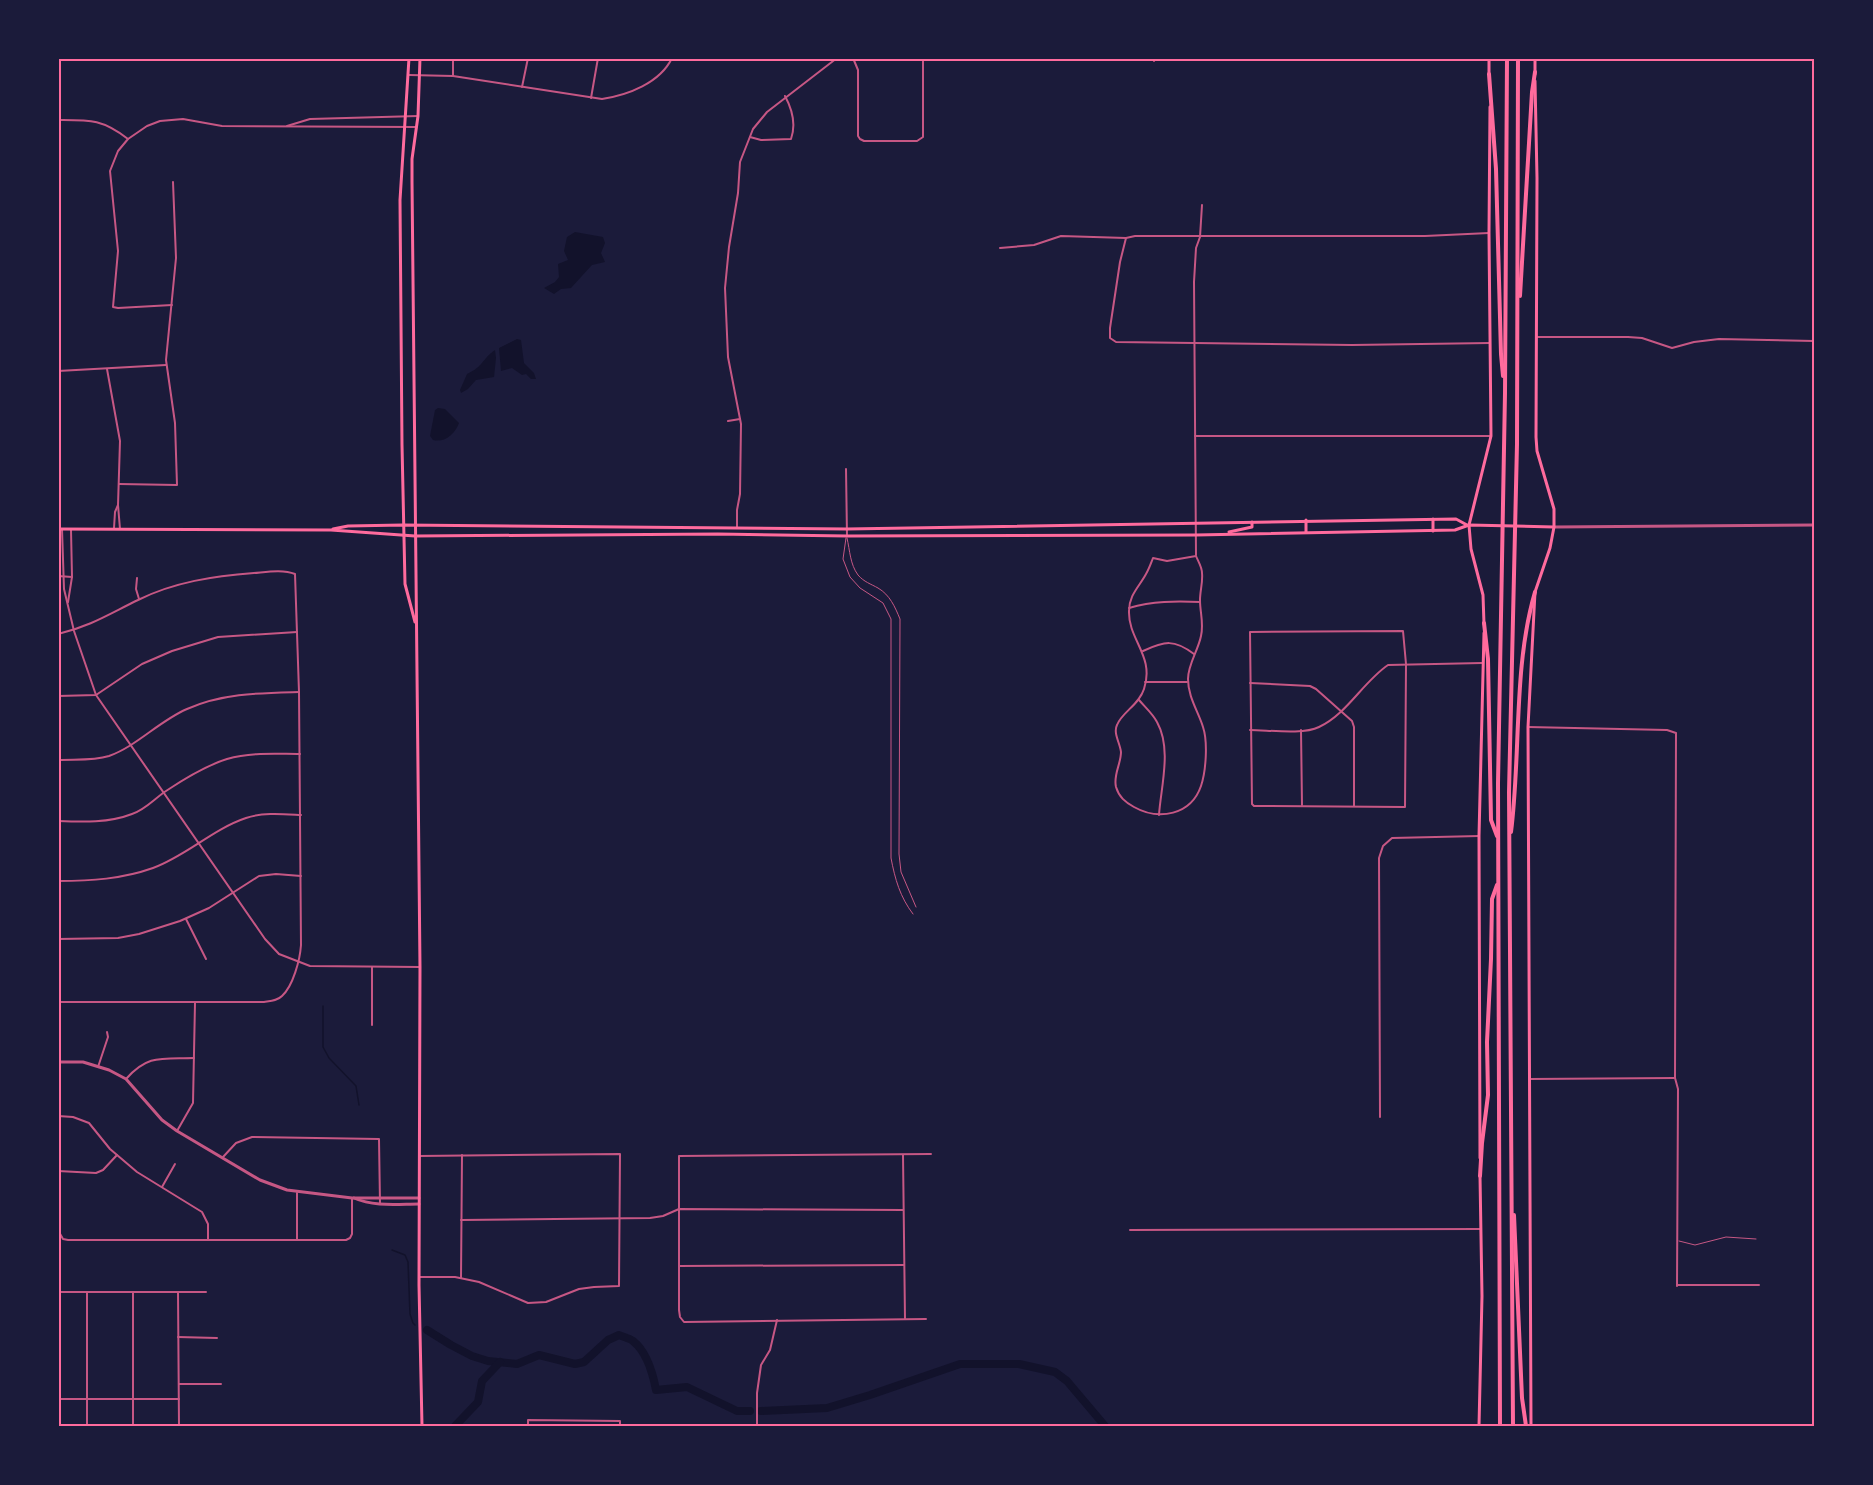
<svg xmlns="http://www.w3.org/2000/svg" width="1873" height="1485" font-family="Signika,sans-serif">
<rect width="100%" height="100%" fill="#1b1b3a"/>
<g fill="#12122b">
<polygon points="575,232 603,237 605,243 601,253 605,262 592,265 571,288 561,289 554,294 544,288 555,282 559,277 558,264 568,260 564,251 567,237"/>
<polygon points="517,339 521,340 524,363 534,373 536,379 531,379 526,374 522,375 512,368 501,371 499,348"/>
<path d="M495 350 496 358 494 377 476 380 468 389 461 393 460 390 467 374C484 366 481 360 495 350Z"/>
<path d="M438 408 445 409 459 423C455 434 445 443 433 440L430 436 435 410Z"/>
</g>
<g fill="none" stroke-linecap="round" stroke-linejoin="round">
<g stroke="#12122b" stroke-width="1.5">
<polyline points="323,1006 323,1047 329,1058 356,1086 359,1105"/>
<polyline points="392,1250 405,1255 408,1262 410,1314 413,1323 415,1325"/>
</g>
<g stroke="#12122b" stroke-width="8">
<path d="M427 1330 451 1345 472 1356 488 1361 517 1364 539 1355 575 1364 584 1362 608 1340 619 1335C623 1337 629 1338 633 1341 647 1352 653 1374 656 1390L687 1387 737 1411H750"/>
<polyline points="761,1411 827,1408 870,1395 960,1364 1019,1364 1055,1372 1067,1381 1105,1426"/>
<polyline points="455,1426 478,1402 482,1381 500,1362"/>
</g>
<g stroke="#c65784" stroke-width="1">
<path d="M846 538 843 559 850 577 860 588 883 603 891 619V858C895 879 900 897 913 914"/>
<path d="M847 538C850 551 850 564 858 575 864 582 871 584 878 588 890 595 895 607 900 619L899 854 901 872 916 907"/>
<polyline points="1679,1241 1695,1245 1726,1237 1756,1239"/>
</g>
<g stroke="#c65784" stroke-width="2">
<polyline points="853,58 858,70 858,136 860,139 864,141 917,141 923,137 923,58"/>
<polyline points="1154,58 1154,61"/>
<path d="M409 75 453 76 602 99C628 95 660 83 672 58"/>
<polyline points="453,76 453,58"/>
<polyline points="522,87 528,58"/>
<polyline points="591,98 598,58"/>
<path d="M58 120C90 120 102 119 128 139"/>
<polyline points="287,126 310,119 418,116"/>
<path d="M750 137 761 140 791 139C796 125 792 109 785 96"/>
<polyline points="58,236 58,249"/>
<polyline points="1126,238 1120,262 1110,328 1110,338 1116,342 1352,345 1490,343"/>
<polyline points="1000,248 1034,245 1061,236 1126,238 1135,236 1425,236 1489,233"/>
<polyline points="172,305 118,308 113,307 118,251 110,171 118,151 128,139 147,126 160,121 183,119 222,126 416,127"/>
<polyline points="1537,337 1628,337 1642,338 1672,348 1694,342 1719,339 1814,341"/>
<polyline points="107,369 120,441 118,505 120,529"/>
<polyline points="58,371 166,365"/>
<polyline points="728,421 740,419"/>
<polyline points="1195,436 1491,436"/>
<polyline points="846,469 847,536"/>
<polyline points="119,484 177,485 175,423 166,360 176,258 173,182"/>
<polyline points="114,528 115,512 118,505"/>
<polyline points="737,528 737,510 740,494 741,424 728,357 725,288 729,247 738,193 740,162 753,129 767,112 837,58"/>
<polyline points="62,529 64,589 74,631 96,695 265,939 279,954 310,966 420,967"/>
<polyline points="1196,555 1194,282 1196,248 1200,237 1202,205"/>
<path d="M1196 556C1198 561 1202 567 1202 573 1203 582 1200 591 1200 600 1200 613 1204 623 1201 636 1198 651 1188 664 1188 679 1188 697 1198 711 1203 727 1208 742 1206 771 1201 786 1191 815 1159 821 1134 807 1125 802 1119 797 1116 787 1113 775 1121 764 1121 752 1120 743 1113 733 1117 725 1122 712 1139 705 1144 689 1155 656 1128 640 1129 611 1129 595 1139 587 1146 574 1149 569 1151 563 1153 558L1167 561Z"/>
<polyline points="58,576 72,577"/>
<polyline points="137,578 136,589 139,599"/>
<polyline points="68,602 72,577 71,530"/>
<path d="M1129 608C1153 601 1175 601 1200 602"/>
<polygon points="1403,631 1406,664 1405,807 1254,806 1252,804 1250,632"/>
<path d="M58 634C91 626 109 614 138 600 174 582 214 576 254 573 266 572 283 569 295 574L299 692 301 945C300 960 293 986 282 996 277 1001 271 1001 264 1002H58"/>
<path d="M1143 651C1165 641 1174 639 1194 654"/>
<polyline points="1145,682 1187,682"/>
<polyline points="1250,683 1310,686 1316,689 1352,721 1354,727 1354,806"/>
<polyline points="58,696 96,695 142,664 172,651 218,637 297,632"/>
<path d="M1139 700C1145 707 1153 714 1157 722 1172 749 1161 786 1159 815"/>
<polyline points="1528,727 1667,730 1676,733 1675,1078 1678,1089 1677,1286"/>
<path d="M1250 730C1268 730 1303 735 1319 727 1347 714 1363 682 1388 665L1482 663"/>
<polyline points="1301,730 1302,805"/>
<path d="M58 760C75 759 93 761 109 756 137 746 159 721 187 709 223 693 261 693 299 692"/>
<path d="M58 821C83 822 109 823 132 814 145 810 154 799 166 791 184 779 205 766 227 759 251 752 275 754 300 754"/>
<path d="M58 881C91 881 122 879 153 868 186 856 213 829 246 818 263 812 283 814 301 815"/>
<polyline points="186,919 206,959"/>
<polyline points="58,939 118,938 139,934 180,921 209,908 259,876 276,874 301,876"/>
<polyline points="372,967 372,1025"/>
<polyline points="98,1067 108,1037 107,1032"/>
<path d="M126 1079C148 1054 162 1059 194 1058"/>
<polyline points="1529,1079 1674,1078"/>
<polyline points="58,1116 73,1117 89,1123 110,1149 137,1172 202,1212 208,1224 208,1239"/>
<polyline points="1380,1117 1379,858 1383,846 1392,838 1479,836"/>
<polyline points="177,1131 193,1103 195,1003"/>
<polyline points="903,1155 905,1319"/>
<polyline points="419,1156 620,1154 619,1286 594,1287 579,1289 546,1302 528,1303 479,1282 455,1277 419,1277"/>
<polyline points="223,1157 236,1143 252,1137 379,1139 380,1204"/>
<polyline points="58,1171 96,1173 103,1170 117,1155"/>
<polyline points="58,1182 59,1232 63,1239 68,1240 346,1240 350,1238 352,1234 352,1198"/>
<polyline points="162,1187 175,1164"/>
<polyline points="297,1193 297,1240"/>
<polyline points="461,1220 650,1218 663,1216 679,1209 903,1210"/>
<polyline points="1130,1230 1481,1229"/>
<polyline points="679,1266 904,1265"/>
<polyline points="461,1278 462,1155"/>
<polyline points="1677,1285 1759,1285"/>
<polyline points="58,1292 206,1292"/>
<polyline points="178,1292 179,1426"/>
<polyline points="926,1319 684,1322 680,1317 679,1310 679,1156 931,1154"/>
<polyline points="178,1337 217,1338"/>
<polyline points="179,1384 221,1384"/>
<polyline points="58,1399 179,1399"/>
<polyline points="87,1426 87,1292"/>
<polyline points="133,1426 133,1292"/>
<polyline points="528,1426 528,1420 620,1421 620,1426"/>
<polyline points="757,1426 757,1393 761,1365 770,1350 777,1320"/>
</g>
<g stroke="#c65784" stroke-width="3">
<polyline points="1554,527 1814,525"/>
<polyline points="58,1062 83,1062 109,1070 126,1079 162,1120 177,1131 260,1180 287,1190 352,1198 419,1198"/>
<path d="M354 1198C374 1207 398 1204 419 1204"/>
</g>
<g stroke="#ff6b9d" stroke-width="3">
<polyline points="409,58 400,200 402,445 405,584 415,622"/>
<polyline points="420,58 418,116 412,159 412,182 420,967 419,1285 422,1426"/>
<polyline points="1489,74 1489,58"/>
<polyline points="1535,74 1535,58"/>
<polyline points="1433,519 1433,531"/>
<polyline points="1306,520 1306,532"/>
<polyline points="58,529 331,530 415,536 718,534 847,536 1196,535 1455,530 1469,525 1554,527"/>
<polyline points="333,529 348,526 403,525 847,529 1456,519 1467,525"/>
<polyline points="1229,532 1252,527 1252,522"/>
<polyline points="1484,624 1483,595 1471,549 1469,525 1491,436 1489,233 1490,107"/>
<polyline points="1480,1158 1479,836 1484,633"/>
<polyline points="1479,1426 1482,1296 1480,1176"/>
<polyline points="1531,1426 1528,727 1535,592 1550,548 1554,527 1554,509 1537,451 1536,437 1537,178 1535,81"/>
</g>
<g stroke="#ff6b9d" stroke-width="4">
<polyline points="1489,74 1496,169 1501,354 1503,376"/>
<polyline points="1520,296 1532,92 1535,72"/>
<polyline points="1484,623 1488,659 1491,820 1497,836"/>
<path d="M1511 832C1521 754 1513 667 1535 592"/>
<polyline points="1480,1176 1482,1143 1488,1095 1487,1042 1491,959 1492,899 1497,885"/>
<polyline points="1514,1215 1522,1398 1526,1426"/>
<polyline points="1500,1426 1498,783 1505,393 1507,58"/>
<polyline points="1513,1426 1509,792 1517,444 1518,58"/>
</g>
</g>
<rect width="1873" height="1485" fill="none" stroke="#1b1b3a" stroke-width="120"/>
<rect x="60" y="60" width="1753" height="1365" fill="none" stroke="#ff6b9d" stroke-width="2"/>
</svg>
